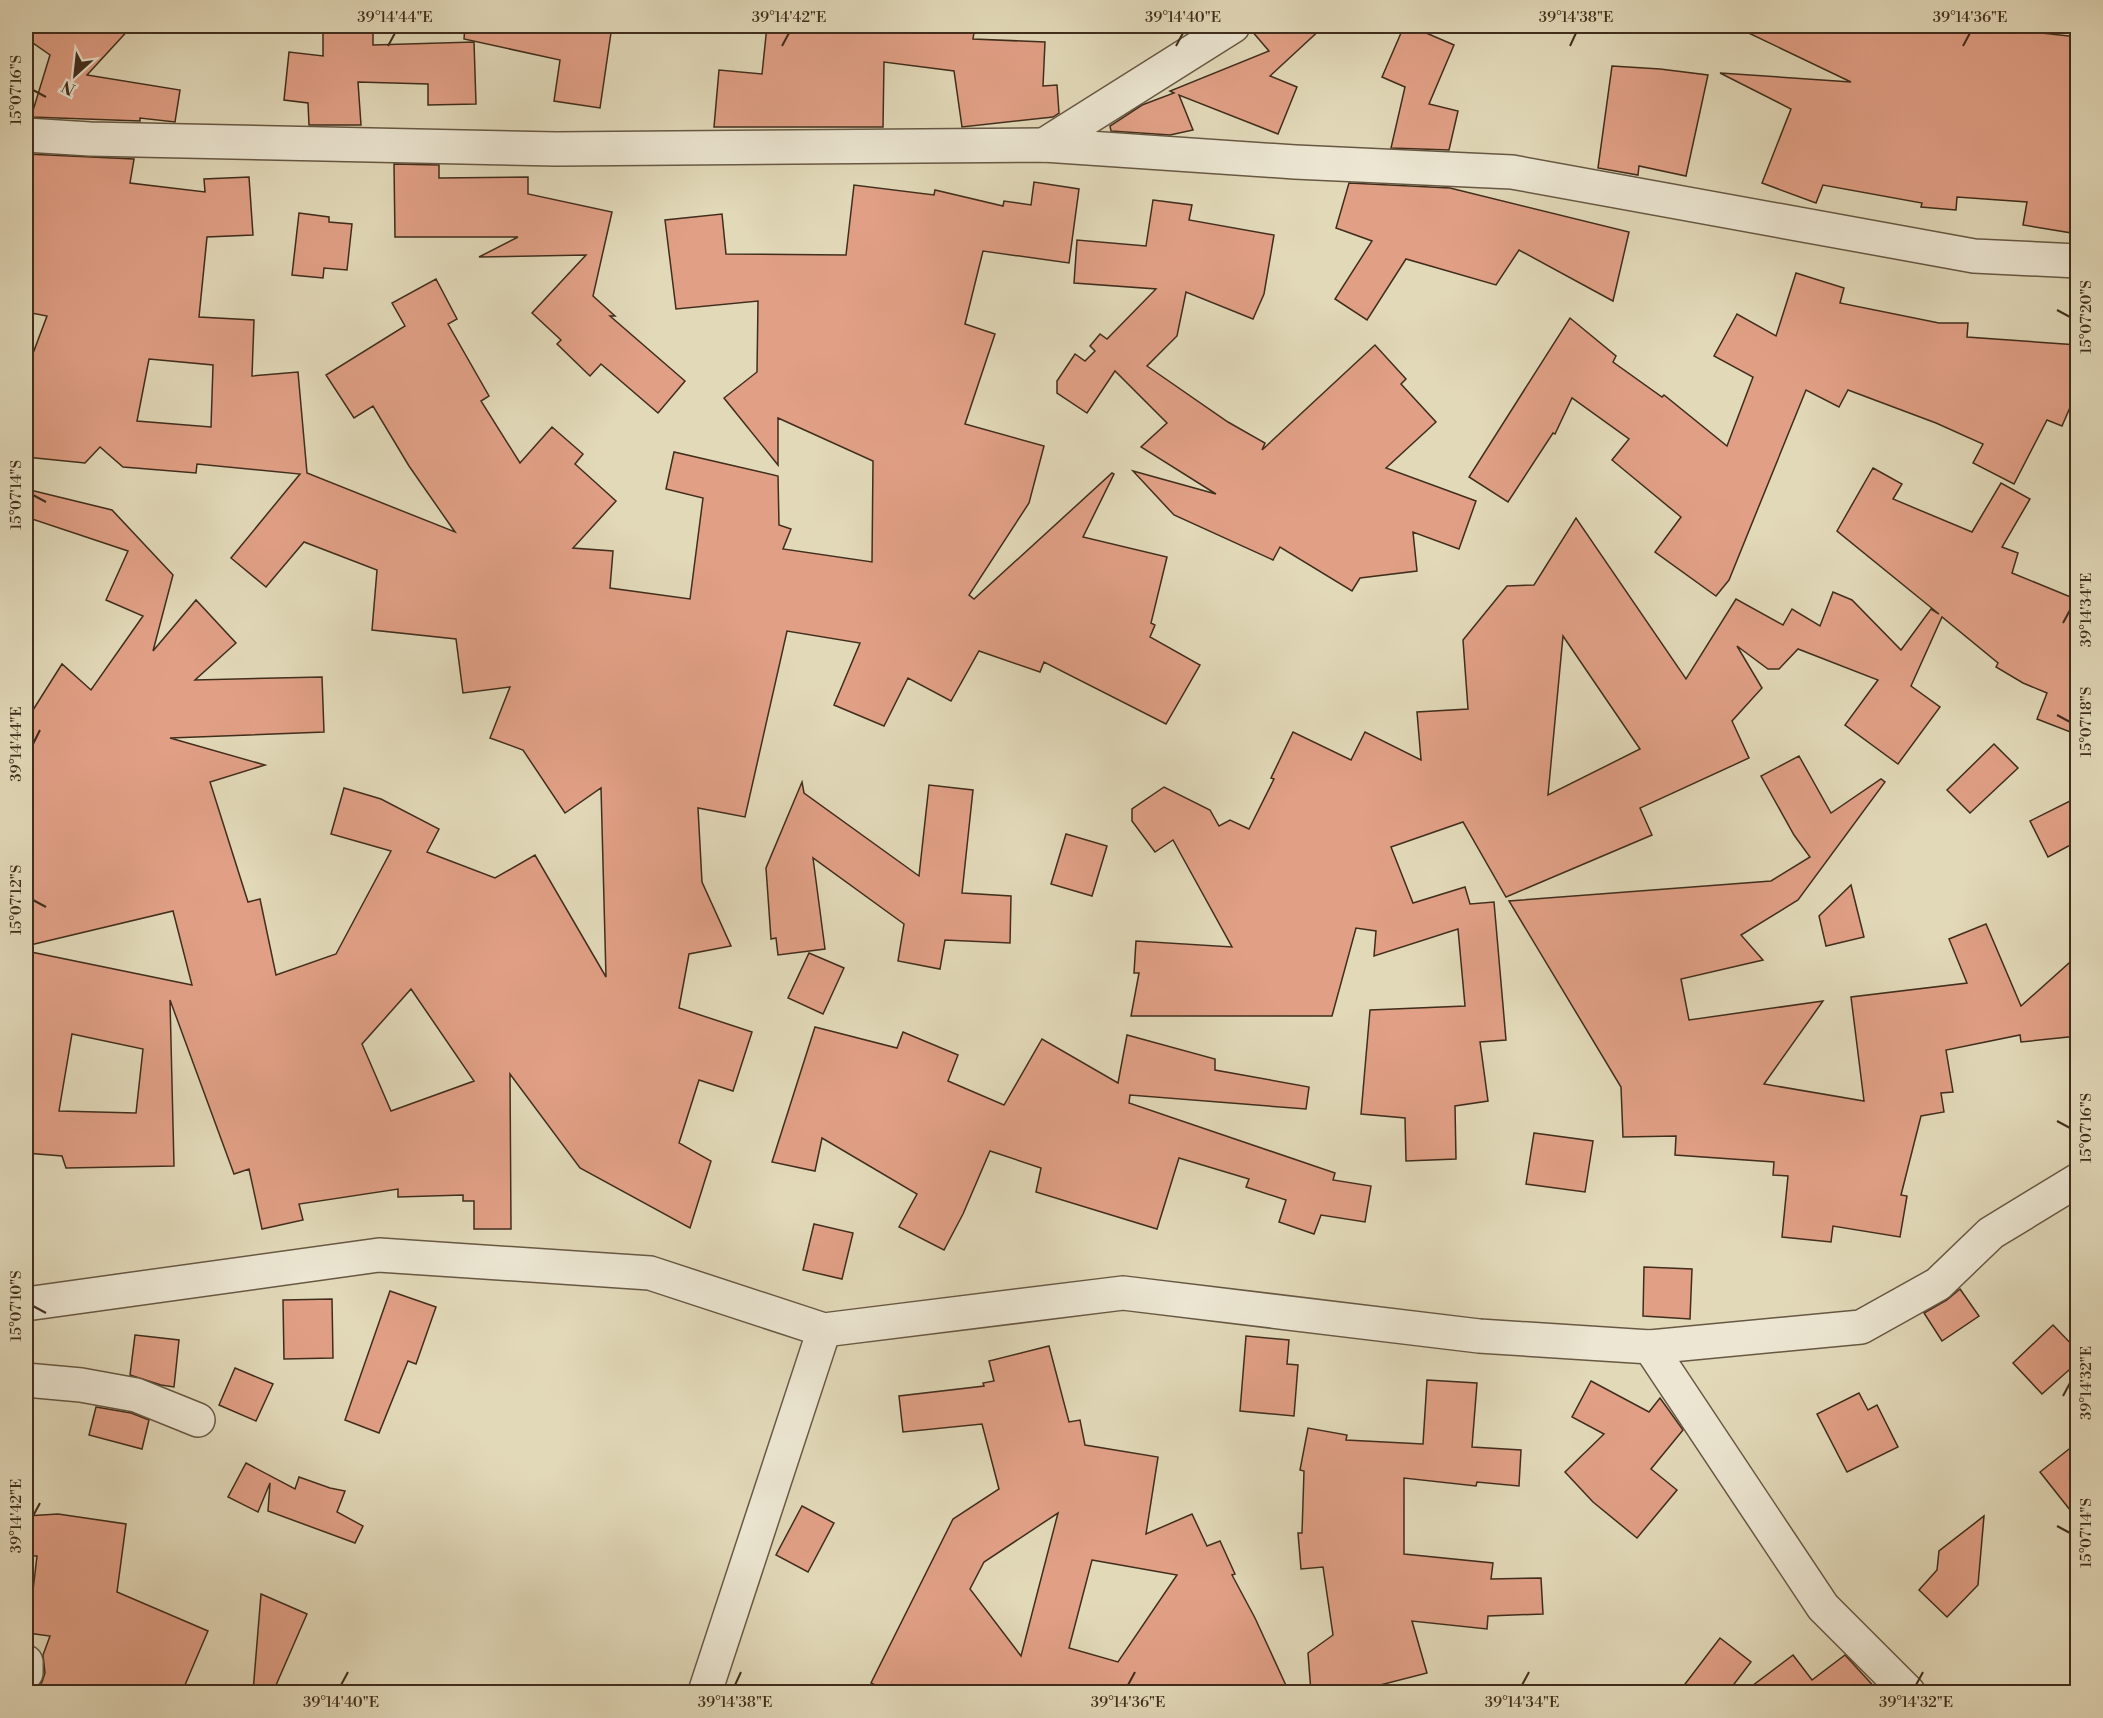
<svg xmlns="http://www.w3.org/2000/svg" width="2103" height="1718" font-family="'Libre Bodoni',serif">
<rect width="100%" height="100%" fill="#e2d9b9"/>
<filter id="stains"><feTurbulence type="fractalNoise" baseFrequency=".00333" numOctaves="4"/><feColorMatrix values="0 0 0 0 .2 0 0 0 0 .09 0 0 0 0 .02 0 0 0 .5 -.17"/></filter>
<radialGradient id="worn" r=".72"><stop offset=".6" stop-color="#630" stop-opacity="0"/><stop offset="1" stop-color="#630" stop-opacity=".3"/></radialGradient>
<g fill="#e1a086" stroke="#402d1c" stroke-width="1.5" fill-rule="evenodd">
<polygon points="26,26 132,26 87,75 180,90 175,122 140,118 140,121 31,117 50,55 26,38"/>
<polygon points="323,26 373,26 373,45 474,42 476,104 428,105 428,84 358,82 361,125 309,125 308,103 284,100 289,52 323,56"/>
<polygon points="465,26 612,26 600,108 554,101 560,60 464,39"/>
<polygon points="767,26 975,26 973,39 1045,42 1043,86 1057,85 1059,113 1053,117 962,127 954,71 884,62 883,127 714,127 719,70 762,74"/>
<polygon points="1252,26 1324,26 1270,76 1297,87 1278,134 1179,95 1193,130 1170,135 1111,131 1110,126 1142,105 1174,93 1170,91 1269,51 1251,30"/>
<polygon points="1404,26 1410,26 1454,45 1429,104 1458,111 1449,150 1391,148 1405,87 1382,77"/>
<polygon points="1734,26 1849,26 1847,30 1955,31 1952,26 1994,26 1995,28 2078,37 2078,234 2023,225 2027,202 1957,197 1956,210 1921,207 1922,203 1823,185 1816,203 1762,183 1791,109 1720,73 1851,82"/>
<polygon points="1612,66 1660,69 1708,75 1686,176 1639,166 1638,175 1598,168"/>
<path d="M26 154 134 159 130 183 205 192 204 179 249 177 253 235 207 237 199 317 254 320 252 376 298 372 307 473 455 532 409 466 373 406 354 418 326 375 405 326 392 303 436 279 457 319 448 324 489 396 481 401 520 463 552 427 583 454 575 464 616 501 573 548 613 551 610 588 690 599 703 498 666 489 674 452 778 476 779 525 791 529 783 549 872 562 873 461 778 418V465L724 398 757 372 758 301 676 309 665 220 722 214 726 254 846 255 854 185 934 195 935 190 1003 206 1004 201 1031 205 1034 182 1079 189 1069 263 983 251 965 324 995 334 965 424 1044 446 1029 503 969 595 974 599 1112 473 1114 474 1083 537 1167 557 1151 623 1155 625 1150 637 1200 665 1166 724 1044 662 1040 672 979 651 951 701 908 678 884 726 834 705 860 643 787 631 745 817 698 808 702 882 731 946 689 954 679 1008 752 1032 733 1091 699 1080 679 1143 711 1161 690 1228 580 1168 510 1074 511 1229H474V1201H463V1195L398 1197V1189L299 1204 303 1220 262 1229 249 1169 234 1174 170 1000 174 1166 66 1168 62 1156 26 1153V951L192 985 173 911 26 946V721L62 664 91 690 143 616 106 600 128 551 26 517V489L112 510 173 575 153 651 196 600 236 643 195 680 322 677 324 732 170 738 265 765 210 782 248 902 260 899 276 975 336 954 391 851 331 834 344 788 381 799 439 829 427 852 495 878 535 855 606 977 601 788 565 813 523 750 490 738 510 687 463 693 456 639 372 630 377 570 304 542 266 587 231 558 300 474 197 464 196 473 123 467 100 447 85 463 26 457V372L47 316 26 312ZM149 359 213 365 211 427 137 421ZM411 989 474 1081 391 1111 362 1044ZM72 1034 143 1049 136 1113 59 1111Z"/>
<polygon points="394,164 439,165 439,178 528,177 528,194 612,212 593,296 615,316 610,316 685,381 658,413 601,364 590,376 557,344 561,340 532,313 586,255 479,257 518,237 395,237"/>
<polygon points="1349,183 1450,188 1629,232 1613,301 1519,250 1496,285 1406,259 1367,320 1335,299 1372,241 1336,228"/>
<polygon points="1153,200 1192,205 1189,220 1274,235 1264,294 1253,319 1186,292 1177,336 1147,366 1228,422 1265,443 1262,450 1375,345 1406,379 1401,384 1436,422 1386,468 1476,501 1459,549 1413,532 1417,571 1360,578 1352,591 1280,547 1273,560 1174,515 1133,471 1216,494 1141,447 1167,423 1115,371 1087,413 1057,393 1057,381 1075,354 1085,361 1095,351 1090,346 1100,334 1107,339 1156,289 1074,283 1077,240 1146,246"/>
<polygon points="299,213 329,217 329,222 352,224 347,270 324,268 323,278 292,275"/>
<polygon points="1796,273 1844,288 1840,303 1939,323 1968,323 1967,337 2078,345 2078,389 2062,426 2047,420 2014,484 1973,463 1983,444 1936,423 1848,390 1839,407 1806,390 1729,580 1716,596 1655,552 1681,517 1612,460 1629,439 1572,398 1555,434 1553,433 1508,502 1469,477 1570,318 1616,356 1613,362 1662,397 1664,395 1727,446 1753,377 1714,356 1737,314 1776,336"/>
<path d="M1873 468 1902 484 1893 499 1972 532 2001 483 2030 499 2002 547 2018 553 2012 573 2078 600V735L2037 719 2047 693 2023 683 1996 667 1998 663 1942 617 1911 686 1940 707 1898 764 1845 725 1878 680 1798 649 1779 669H1768L1737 646 1762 688 1732 721 1749 758 1640 808 1652 835 1506 897 1463 822 1391 847 1413 903 1465 887 1470 904 1494 902 1506 1040 1480 1042 1488 1101 1455 1106 1456 1159 1406 1161 1405 1118 1361 1114 1370 1010 1465 1006 1458 929 1374 956 1376 931 1356 928 1332 1016H1131L1139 973H1134L1136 941 1232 947 1173 840 1155 852 1132 821V809L1164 787 1210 810 1219 826 1230 820 1249 829 1274 779 1271 778 1293 732 1351 760 1365 732 1421 760 1417 712 1468 709 1463 640 1507 586 1534 585 1576 518 1686 679 1736 599 1783 625 1792 609 1820 626 1833 592 1852 600 1901 650 1931 609 1939 614 1837 531ZM1563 636 1640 749 1548 795Z"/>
<polygon points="1994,744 2018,768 1970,813 1947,790"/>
<polygon points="1799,756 1831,813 1881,779 1885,782 1798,900 1741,935 1763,960 1681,979 1689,1020 1823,1001 1764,1084 1864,1101 1851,997 1967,983 1949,939 1986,924 2021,1006 2078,955 2078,1036 2021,1042 2020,1035 1946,1050 1953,1092 1941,1093 1944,1112 1921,1116 1901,1195 1907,1196 1900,1237 1833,1226 1831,1242 1782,1237 1788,1176 1773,1175 1774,1162 1675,1155 1676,1136 1623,1137 1621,1087 1509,901 1771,881 1810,857 1794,835 1761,776"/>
<polygon points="802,782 804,793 919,876 929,785 973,790 962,893 1011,896 1010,943 945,940 940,969 898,961 904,924 813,858 825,949 778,955 776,938 771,939 766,868"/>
<polygon points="2078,797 2078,841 2048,857 2030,821"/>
<polygon points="1066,834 1107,846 1092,896 1051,884"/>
<polygon points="1851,885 1864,937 1826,946 1819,916"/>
<polygon points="809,953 844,968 823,1014 788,998"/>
<polygon points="815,1027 897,1048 903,1032 958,1055 948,1081 1004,1105 1042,1039 1118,1083 1127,1035 1215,1059 1215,1070 1309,1087 1306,1109 1130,1095 1129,1103 1335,1173 1333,1180 1371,1186 1365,1222 1321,1215 1314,1234 1279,1222 1286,1200 1246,1187 1249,1179 1179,1158 1157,1229 1036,1192 1041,1168 990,1151 963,1214 944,1250 899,1227 917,1194 822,1138 815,1171 772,1162"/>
<polygon points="1534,1133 1593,1141 1585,1192 1526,1184"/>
<polygon points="814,1224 853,1233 842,1279 803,1270"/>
<polygon points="1644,1267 1692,1269 1690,1319 1643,1316"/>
<polygon points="1960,1289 1979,1316 1942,1341 1924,1313 1947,1300"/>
<polygon points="390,1291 436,1307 416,1364 408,1361 379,1433 345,1420"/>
<polygon points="332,1299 333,1358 284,1359 283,1300"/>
<polygon points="2053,1325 2078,1351 2078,1362 2042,1394 2013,1363"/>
<polygon points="135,1335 179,1340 174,1387 161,1385 130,1375"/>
<polygon points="1246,1336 1289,1340 1287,1364 1298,1365 1294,1416 1240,1411"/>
<path d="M1049 1346 1069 1422 1080 1420 1085 1445 1158 1457 1146 1534 1192 1514 1207 1546 1220 1541 1235 1574 1232 1575 1255 1618 1289 1692H889L871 1683 953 1519 999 1489 982 1424 903 1432 899 1396 984 1386 983 1383 994 1381 989 1361ZM1058 1513 1021 1656 970 1589 984 1562ZM1092 1560 1177 1575 1118 1662 1069 1648Z"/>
<polygon points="235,1368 273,1384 256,1421 219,1405"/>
<polygon points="1427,1380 1477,1383 1472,1447 1521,1450 1519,1486 1477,1482 1476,1486 1404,1478 1404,1554 1493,1563 1491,1579 1541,1578 1543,1614 1488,1616 1487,1629 1412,1621 1427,1673 1353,1692 1311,1692 1308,1653 1333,1635 1323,1567 1301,1569 1298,1533 1302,1533 1304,1471 1300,1470 1308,1428 1347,1435 1346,1440 1423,1444"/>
<polygon points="1591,1381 1649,1412 1660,1398 1683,1430 1651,1469 1677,1490 1637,1538 1593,1502 1565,1472 1604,1434 1572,1417"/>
<polygon points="1859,1393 1868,1410 1877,1405 1898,1447 1847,1472 1817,1414"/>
<polygon points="96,1407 131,1413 149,1420 142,1449 89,1435"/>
<polygon points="2078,1442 2078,1520 2040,1472"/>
<polygon points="246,1463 295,1489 299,1477 330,1488 345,1491 337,1512 363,1526 355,1543 268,1511 270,1483 258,1512 228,1497"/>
<polygon points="802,1506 834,1523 808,1572 776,1555"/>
<polygon points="58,1514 126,1524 117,1592 208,1631 182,1692 29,1692 36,1689 42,1682 45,1673 43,1655 50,1636 28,1633 37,1556 26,1556 26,1516"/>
<polygon points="1984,1516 1978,1585 1947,1617 1919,1590 1937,1570 1939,1551"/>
<polygon points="261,1594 307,1614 273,1692 253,1692"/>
<polygon points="1720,1638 1751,1662 1728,1692 1679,1692"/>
<polygon points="1793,1655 1812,1680 1845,1655 1879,1692 1744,1692"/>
</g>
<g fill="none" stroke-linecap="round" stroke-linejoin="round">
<g stroke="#685843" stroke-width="36">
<g id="street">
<polyline points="26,135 90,139 556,149 1044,145 1295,162 1512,172 1974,256 2078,261"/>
<polyline points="1044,145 1233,26"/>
<polyline points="26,1304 379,1255 650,1273 824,1330 1123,1293 1479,1336 1650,1347 1823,1607 1908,1692"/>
<polyline points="1650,1347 1861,1327 1938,1284 1991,1233 2078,1180"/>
<polyline points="26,1380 81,1385 136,1395 198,1420"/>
<polyline points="26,1662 26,1673"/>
<polyline points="705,1692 824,1330"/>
</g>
</g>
<use href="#street" stroke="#ece6d2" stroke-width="33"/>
</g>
<path fill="none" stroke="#402d1c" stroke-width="2" d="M388 46 395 33M782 46 789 33M1176 46 1183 33M1570 46 1576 33M1963 46 1970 33M33 90 46 97M2057 310 2070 317M33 495 46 502M2063 623 2070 610M2057 715 2070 722M33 744 40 730M33 900 46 907M2057 1121 2070 1128M33 1306 46 1313M2063 1396 2070 1383M33 1516 40 1503M2057 1526 2070 1533M341 1685 348 1672M735 1685 741 1672M1128 1685 1135 1672M1522 1685 1529 1672M1916 1685 1923 1672"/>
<rect width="2103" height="1718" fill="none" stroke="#e2d9b9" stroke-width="66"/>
<g transform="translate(75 75) rotate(207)" stroke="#ece6d2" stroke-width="4.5" paint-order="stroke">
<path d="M0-4.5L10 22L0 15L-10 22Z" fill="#402d1c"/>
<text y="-9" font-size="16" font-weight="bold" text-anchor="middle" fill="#402d1c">N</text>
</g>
<rect x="33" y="33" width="2037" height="1652" fill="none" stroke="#402d1c" stroke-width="2"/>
<g font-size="15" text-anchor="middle" fill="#402d1c">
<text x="395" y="22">39°14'44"E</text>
<text x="789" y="22">39°14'42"E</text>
<text x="1183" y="22">39°14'40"E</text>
<text x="1576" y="22">39°14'38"E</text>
<text x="1970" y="22">39°14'36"E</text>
<text transform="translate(16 90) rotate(-90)" y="5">15°07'16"S</text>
<text transform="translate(2086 317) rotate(-90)" y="5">15°07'20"S</text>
<text transform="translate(16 495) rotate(-90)" y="5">15°07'14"S</text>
<text transform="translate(2086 610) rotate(-90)" y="5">39°14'34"E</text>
<text transform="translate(2086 722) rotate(-90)" y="5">15°07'18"S</text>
<text transform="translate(16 744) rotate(-90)" y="5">39°14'44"E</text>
<text transform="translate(16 900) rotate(-90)" y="5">15°07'12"S</text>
<text transform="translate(2086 1128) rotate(-90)" y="5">15°07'16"S</text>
<text transform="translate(16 1306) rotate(-90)" y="5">15°07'10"S</text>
<text transform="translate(2086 1383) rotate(-90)" y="5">39°14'32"E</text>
<text transform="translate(16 1516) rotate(-90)" y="5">39°14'42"E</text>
<text transform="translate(2086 1533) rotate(-90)" y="5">15°07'14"S</text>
<text x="341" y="1707">39°14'40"E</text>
<text x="735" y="1707">39°14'38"E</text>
<text x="1128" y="1707">39°14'36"E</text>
<text x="1522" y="1707">39°14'34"E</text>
<text x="1916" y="1707">39°14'32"E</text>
</g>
<rect width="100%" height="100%" filter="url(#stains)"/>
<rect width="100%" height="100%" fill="url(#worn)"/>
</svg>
